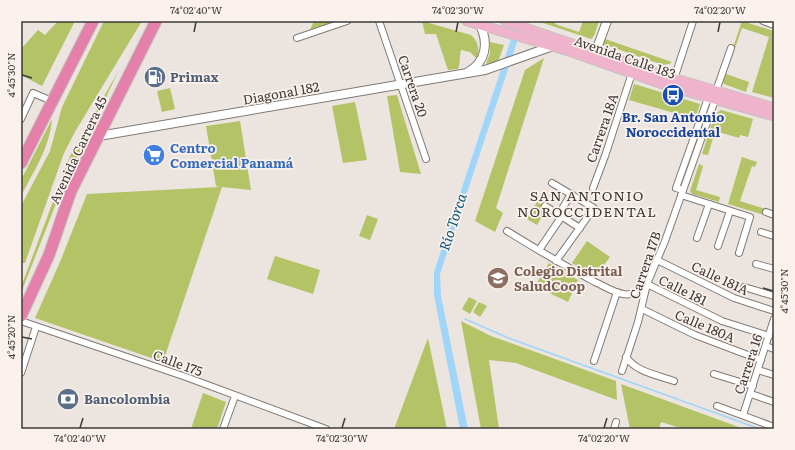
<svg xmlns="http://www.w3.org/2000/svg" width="795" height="450" font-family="Literata,serif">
<rect width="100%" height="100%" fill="#ece4df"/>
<g fill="#b4c366">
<polygon points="58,21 75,21 42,86 21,75 21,49 38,30 45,35"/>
<polygon points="104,21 142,21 76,130 64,153 25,263 22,263 21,206 50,151 62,107"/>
<polygon points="314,21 336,21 310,30"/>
<path d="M422 21 471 35C478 41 480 50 477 59L470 52 461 50C459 57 461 62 458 69L448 70 436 34H425Z"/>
<polygon points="537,21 556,21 555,24 579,32 583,21 599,21 594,36 591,39"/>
<polygon points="742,21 774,31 774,98 752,92 769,37 742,28 726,74 749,82 746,92 724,84 722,80"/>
<polygon points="605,39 672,62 669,64 663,65 603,44"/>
<polygon points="490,42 504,45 498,62 486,64 490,53"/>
<polygon points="544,58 496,208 503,213 495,232 475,221 525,70"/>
<polygon points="119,70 59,196 21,293 21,287 70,156"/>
<polygon points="634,84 700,104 695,119 629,100"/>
<polygon points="170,88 175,109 162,112 157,91"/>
<polygon points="397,95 421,174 400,172 387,96"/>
<polygon points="355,102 367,160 343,163 332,106"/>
<polygon points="721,110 753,119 748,137 740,135 739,138 715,131 708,155 702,154 715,114"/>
<path d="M52 119C50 147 34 171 21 196V180Z"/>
<polygon points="240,121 251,190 222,187 163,362 35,318 60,262 87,194 219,187 216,186 206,126"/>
<polygon points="742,157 757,162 755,167 752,166 740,201 766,209 764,215 728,204"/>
<polygon points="699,164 703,166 696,190 720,197 719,202 692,194 690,191"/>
<polygon points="537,202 547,208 537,225 527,219"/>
<polygon points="367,215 378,219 370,240 359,236"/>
<polygon points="587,241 610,257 595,277 572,263"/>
<polygon points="275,256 320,270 313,294 267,279"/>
<polygon points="549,263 578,280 568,302 535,286"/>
<polygon points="469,297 477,301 470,314 462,309"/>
<polygon points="479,302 487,306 480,317 473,312"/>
<polygon points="461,321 491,336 616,381 617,400 516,363 489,360 499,429 481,429"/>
<polygon points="428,338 447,429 394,429"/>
<polygon points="621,384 744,429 684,429 661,422 659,429 630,429"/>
<polygon points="203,393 226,402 217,429 191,429"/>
</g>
<polygon fill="#a0d5fa" points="517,21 524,21 440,274 441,296 468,429 460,429 434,295 434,272"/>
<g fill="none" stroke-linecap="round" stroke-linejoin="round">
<polyline stroke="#a0d5fa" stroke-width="1.5" points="465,319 511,339 760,429"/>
<g stroke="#807974" stroke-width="8">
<g id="street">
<polyline points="379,21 426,159"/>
<polyline points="763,21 774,25"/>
<polyline points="297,38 347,21"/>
<polyline points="674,79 693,21"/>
<polyline points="716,91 731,48"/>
<polyline points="21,119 33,93 52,101"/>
<polyline points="552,183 594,208 556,261"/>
<polyline points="593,188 605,156 632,73"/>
<polyline points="683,190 676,188 708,98"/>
<polyline points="681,195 750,217 739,253"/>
<polyline points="545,206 580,228"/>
<polyline points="766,212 774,215"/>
<polyline points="559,214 571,194"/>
<path d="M507 231C536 249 565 266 595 282 604 286 613 292 623 294 633 296 640 290 647 284"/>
<polyline points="761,232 774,236"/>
<polyline points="697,238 709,204"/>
<polyline points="718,246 730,211"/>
<polyline points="539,250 562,216"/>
<polyline points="657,260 734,298 774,311"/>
<polyline points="756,264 774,269"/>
<polyline points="647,284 722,321 769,336"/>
<polyline points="744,287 774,296"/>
<polyline points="642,309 695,335 761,360"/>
<polyline points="21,321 186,377 326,429"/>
<polyline points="766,346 774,349"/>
<path d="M626 357C636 372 658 375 674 381"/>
<polyline points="594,361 617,292"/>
<polyline points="758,370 774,375"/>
<polyline points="622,371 638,322 647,284 665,241 715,100"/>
<polyline points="21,373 36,327"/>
<polyline points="714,374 753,386"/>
<polyline points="751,394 774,402"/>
<polyline points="717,406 774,427"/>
<polyline points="743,415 774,319"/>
<polyline points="223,429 235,396"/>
<polyline points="614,429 616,422"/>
</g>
</g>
<g stroke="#807974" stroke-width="10">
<g id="secondary">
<polyline points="596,51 607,21"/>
<path d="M468 72C486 62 489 43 480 25"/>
<polyline points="99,136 485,70 553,46"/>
</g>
</g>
<g stroke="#c5c4c3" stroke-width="11">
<g id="primary">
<polyline points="467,21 572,52 668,86 774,116"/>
<polyline points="505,21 662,75 774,108"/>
</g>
</g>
<g stroke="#c5c4c3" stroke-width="13">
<g id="highway">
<polyline points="21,163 93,21"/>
<polyline points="21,316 49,255 71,191 156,21"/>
</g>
</g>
<use href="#street" stroke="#fff" stroke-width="6"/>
<use href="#secondary" stroke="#fff" stroke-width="8"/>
<use href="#primary" stroke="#efb3cc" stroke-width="9"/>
<use href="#highway" stroke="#e480aa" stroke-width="11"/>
</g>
<path fill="none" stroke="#3d3a38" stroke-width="1.5" d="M194 32 196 22M456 32 458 22M718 32 720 22M22 75 32 78M763 288 773 291M22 337 32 339M80 428 83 418M342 428 345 418M604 428 607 418"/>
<defs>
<g id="fuel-disc" transform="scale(1.15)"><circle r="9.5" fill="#5c6f8a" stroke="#faf1ec"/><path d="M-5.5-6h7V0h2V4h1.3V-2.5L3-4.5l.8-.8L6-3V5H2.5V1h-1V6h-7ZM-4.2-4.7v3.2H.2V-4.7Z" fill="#fff"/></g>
<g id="bus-disc" transform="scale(1.15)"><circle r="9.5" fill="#1a4fb4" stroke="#faf1ec"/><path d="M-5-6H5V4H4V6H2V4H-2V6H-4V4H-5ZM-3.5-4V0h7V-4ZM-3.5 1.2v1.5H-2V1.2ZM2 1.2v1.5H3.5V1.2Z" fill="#fff"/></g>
<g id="supermarket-disc" transform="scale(1.15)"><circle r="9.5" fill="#3f7fe0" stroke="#faf1ec"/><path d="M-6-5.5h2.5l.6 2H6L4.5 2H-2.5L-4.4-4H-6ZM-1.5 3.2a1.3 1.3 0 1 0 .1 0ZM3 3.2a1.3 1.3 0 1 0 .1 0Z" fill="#fff"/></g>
<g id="school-disc" transform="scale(1.15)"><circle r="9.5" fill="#8d6e63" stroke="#faf1ec"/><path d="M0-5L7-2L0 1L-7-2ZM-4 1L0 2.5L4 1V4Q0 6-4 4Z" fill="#fff"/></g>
<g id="bank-disc" transform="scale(1.15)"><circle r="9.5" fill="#5c6f8a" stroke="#faf1ec"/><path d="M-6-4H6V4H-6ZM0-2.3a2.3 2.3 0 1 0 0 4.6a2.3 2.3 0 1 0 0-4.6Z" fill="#fff"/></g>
</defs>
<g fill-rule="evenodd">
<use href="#fuel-disc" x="155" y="77"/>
<use href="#bus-disc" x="673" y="95"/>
<use href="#supermarket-disc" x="154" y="155"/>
<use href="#school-disc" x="498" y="278"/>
<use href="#bank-disc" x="68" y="399"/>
</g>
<g text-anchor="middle" stroke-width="3.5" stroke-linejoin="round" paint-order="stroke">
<g font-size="13" fill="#3d3a38" stroke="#faf1ec">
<text transform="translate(625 57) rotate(19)" y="5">Avenida Calle 183</text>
<text transform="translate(413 86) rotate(71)" y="5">Carrera 20</text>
<text transform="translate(281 93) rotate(-10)" y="5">Diagonal 182</text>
<text transform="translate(602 128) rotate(-71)" y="5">Carrera 18A</text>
<text transform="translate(78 150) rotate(-65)" y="5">Avenida Carrera 45</text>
<text transform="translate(645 265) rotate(-71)" y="5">Carrera 17B</text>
<text transform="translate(720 278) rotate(25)" y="5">Calle 181A</text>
<text transform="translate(683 290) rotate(26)" y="5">Calle 181</text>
<text transform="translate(705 326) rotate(23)" y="5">Calle 180A</text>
<text transform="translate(178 363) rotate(20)" y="5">Calle 175</text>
<text transform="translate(748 364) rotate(-72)" y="5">Carrera 16</text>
</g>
<g font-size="13" font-weight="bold" fill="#4e5e75" stroke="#faf1ec" text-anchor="start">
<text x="170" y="82">Primax</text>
<text x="84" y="404">Bancolombia</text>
</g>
<g font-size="13" font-weight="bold" fill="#164399" stroke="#faf1ec">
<text x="673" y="122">Br. San Antonio<tspan x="673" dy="15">Noroccidental</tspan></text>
</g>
<g font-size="13" font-weight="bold" fill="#366cbe" stroke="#faf1ec" text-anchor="start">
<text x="170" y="153">Centro<tspan x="170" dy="15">Comercial Panamá</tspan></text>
</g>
<g font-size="13" font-weight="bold" fill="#785e54" stroke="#faf1ec" text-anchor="start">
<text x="514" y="276">Colegio Distrital<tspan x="514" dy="15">SaludCoop</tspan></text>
</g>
<g font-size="14" letter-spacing="1" fill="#3d3a38" stroke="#faf1ec">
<text x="587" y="201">SAN ANTONIO<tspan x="587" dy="16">NOROCCIDENTAL</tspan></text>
</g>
<g font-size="14" font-style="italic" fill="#035279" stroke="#faf1ec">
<text transform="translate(453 222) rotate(-72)" y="5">Río Torca</text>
</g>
</g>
<rect width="795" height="450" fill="none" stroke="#faf1ec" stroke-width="44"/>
<rect x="22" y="22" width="751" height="406" fill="none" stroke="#3d3a38" stroke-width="1.5"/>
<g font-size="10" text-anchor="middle" fill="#3d3a38">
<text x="196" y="14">74°02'40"W</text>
<text x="458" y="14">74°02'30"W</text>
<text x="720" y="14">74°02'20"W</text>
<text transform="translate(11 75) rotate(-90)" y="4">4°45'30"N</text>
<text transform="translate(784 291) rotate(-90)" y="4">4°45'30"N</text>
<text transform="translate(11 337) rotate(-90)" y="4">4°45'20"N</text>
<text x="80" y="442">74°02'40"W</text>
<text x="342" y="442">74°02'30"W</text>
<text x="604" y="442">74°02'20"W</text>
</g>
</svg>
